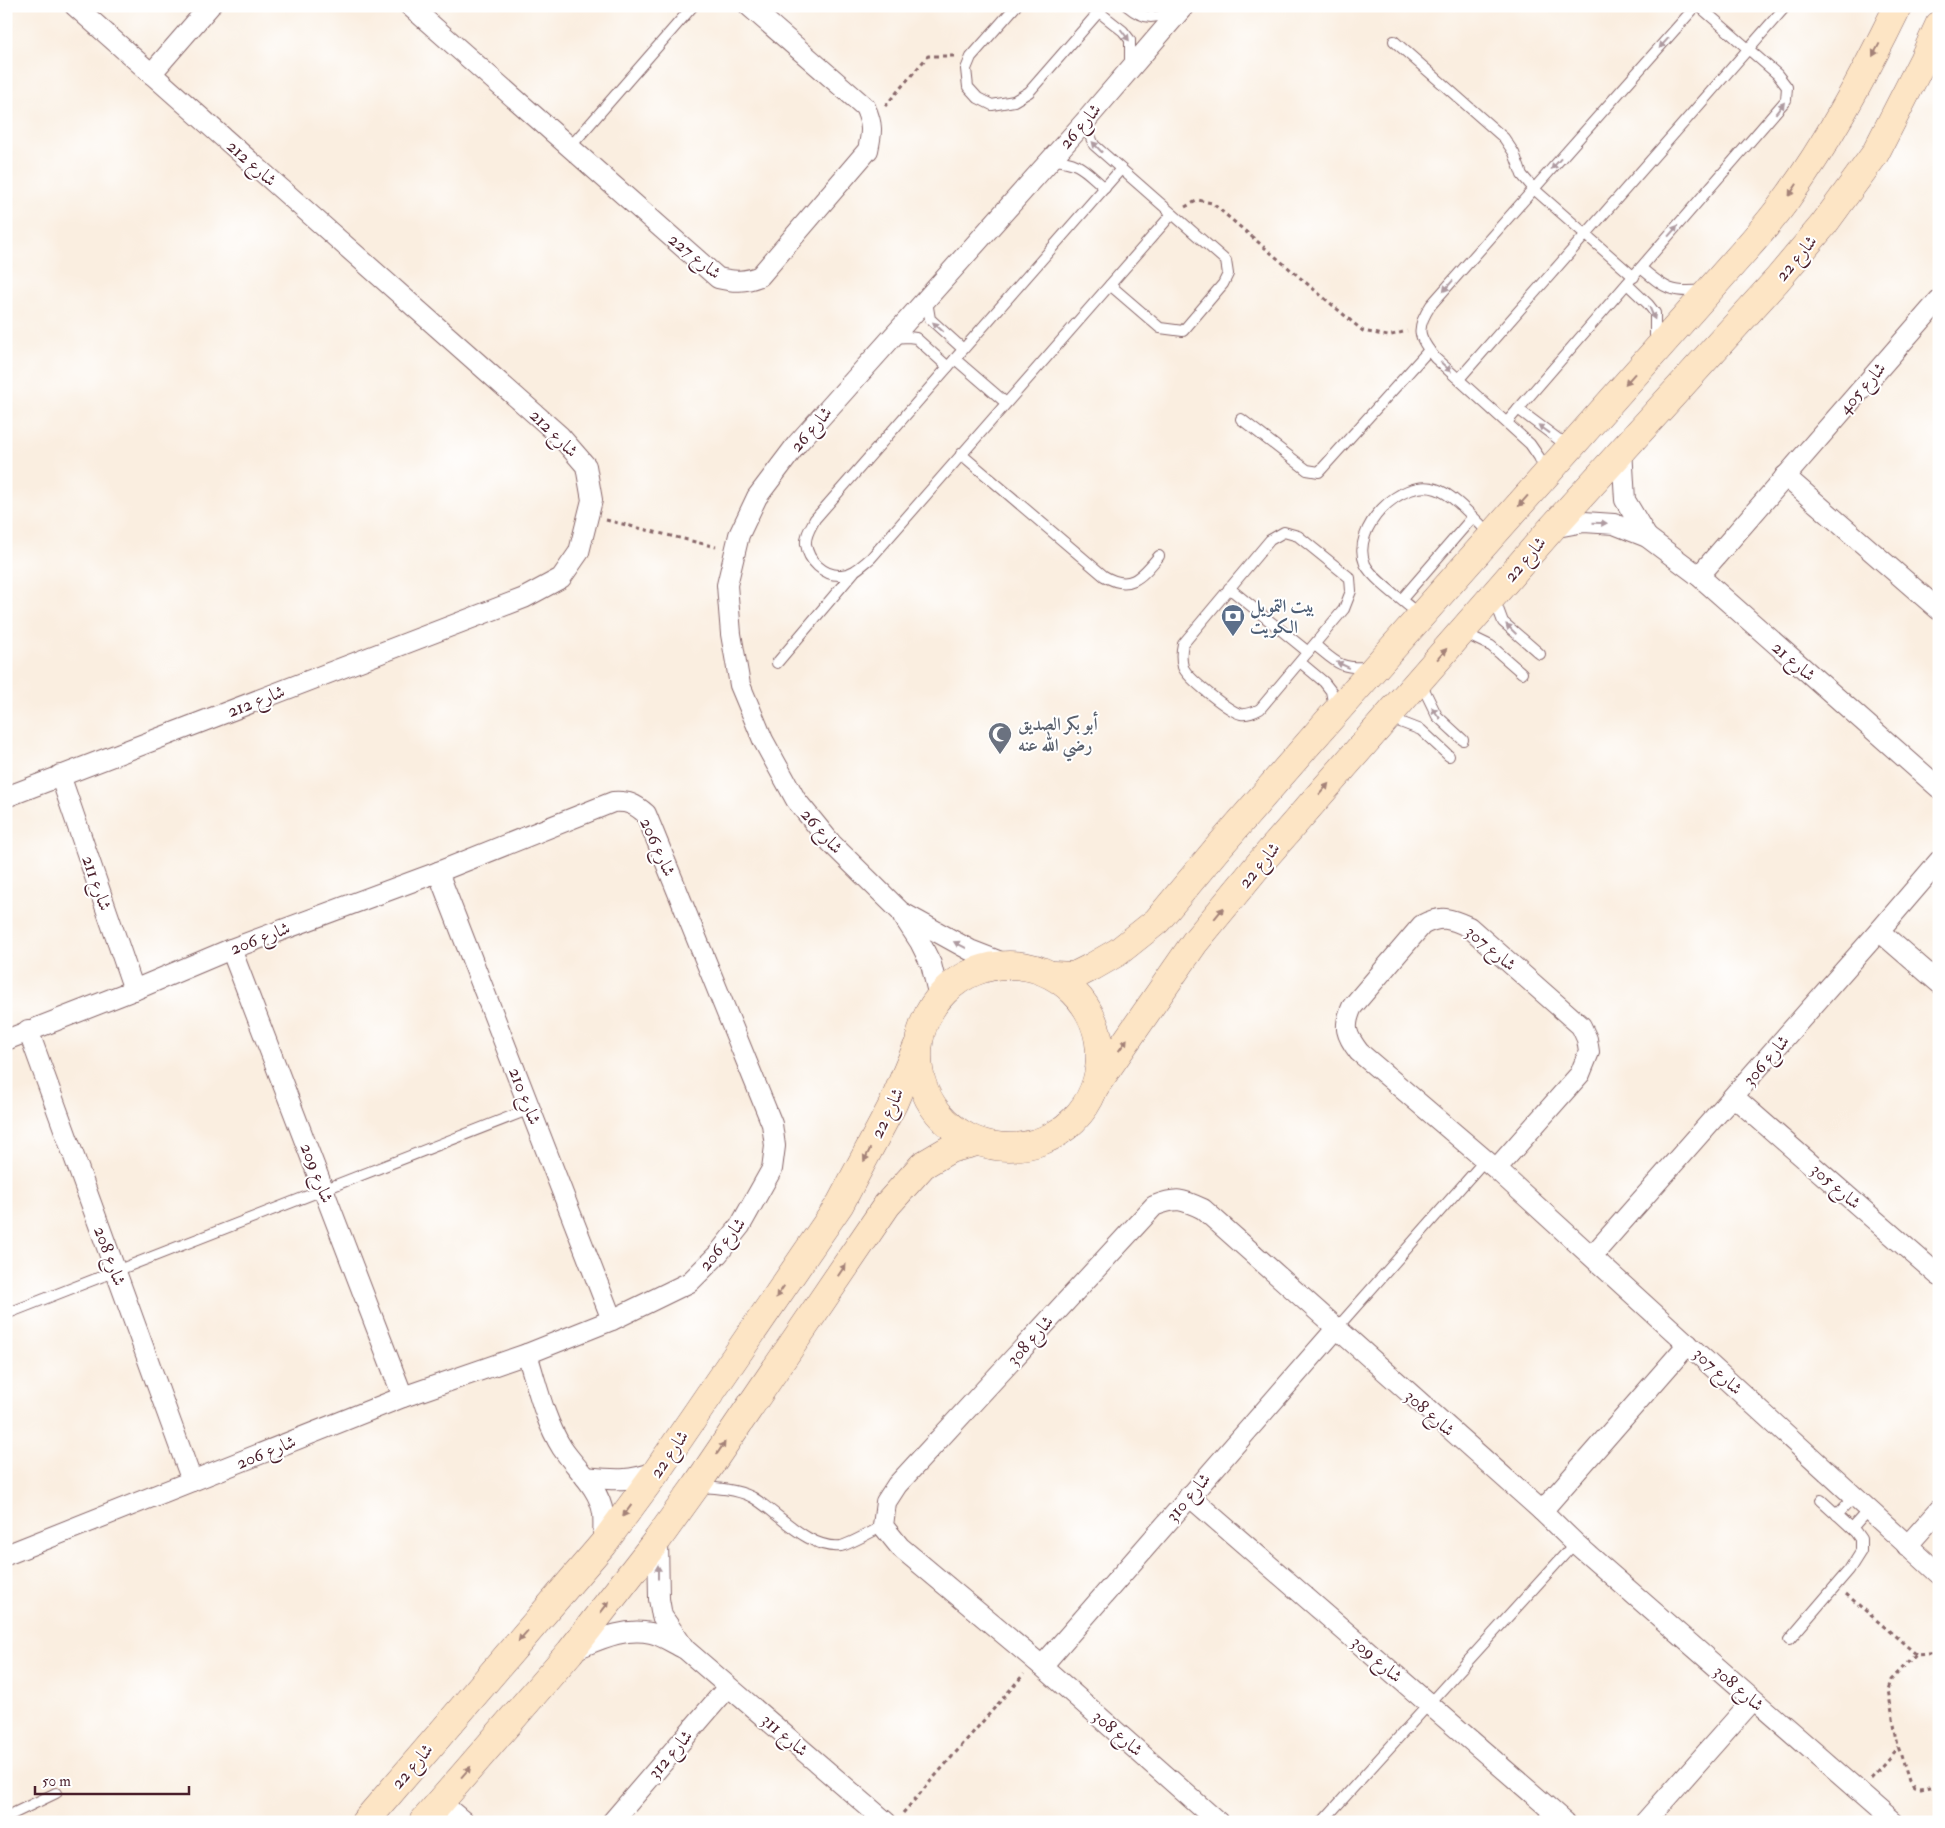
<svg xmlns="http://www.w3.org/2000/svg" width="1945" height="1828" font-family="'IM FELL Double Pica',Amiri,serif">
<rect width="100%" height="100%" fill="#fff"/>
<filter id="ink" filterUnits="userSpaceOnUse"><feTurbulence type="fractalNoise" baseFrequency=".02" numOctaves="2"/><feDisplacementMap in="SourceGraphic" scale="10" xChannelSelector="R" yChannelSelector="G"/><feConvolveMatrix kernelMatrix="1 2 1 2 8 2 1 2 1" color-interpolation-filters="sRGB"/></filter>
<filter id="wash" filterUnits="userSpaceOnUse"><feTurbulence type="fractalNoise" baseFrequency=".0096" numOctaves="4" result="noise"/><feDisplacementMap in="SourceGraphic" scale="20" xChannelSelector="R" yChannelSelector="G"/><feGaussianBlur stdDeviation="1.12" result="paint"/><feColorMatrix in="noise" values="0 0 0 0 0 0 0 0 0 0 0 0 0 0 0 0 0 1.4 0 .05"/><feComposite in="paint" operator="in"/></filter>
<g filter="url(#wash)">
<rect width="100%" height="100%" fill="#faeee0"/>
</g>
<g filter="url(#ink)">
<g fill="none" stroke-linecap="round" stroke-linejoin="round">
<g stroke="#88676a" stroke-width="12">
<g id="lane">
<polyline points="1016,6 971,57 966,69 968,87 978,98 992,105 1014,101 1029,92 1104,6"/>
<path d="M1127 6C1145 21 1154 18 1176 12"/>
<polyline points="1099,12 1123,31 1130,40 1130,67"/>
<polyline points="1394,41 1504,138 1514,153 1522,175 1534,189 1634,277"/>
<polyline points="1088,121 1088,131 1094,145 1226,261 1228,274 1223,284 1183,331 1160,328 1110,285"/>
<polyline points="570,147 693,6"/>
<path d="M1051 160C1080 161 1084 170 1105 188"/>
<path d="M1121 169 815 519C811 527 805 535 806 544 808 561 824 576 841 575 853 575 862 565 871 558L1172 214"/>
<path d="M1641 268C1665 288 1671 294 1703 290"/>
<polyline points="1627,284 1648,304 1655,313 1655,342"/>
<polyline points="927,301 930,319 963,349"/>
<polyline points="893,338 908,337 916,338 948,367"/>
<polyline points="955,359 1006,403"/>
<polyline points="1459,379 1786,6"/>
<polyline points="1518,409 1558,439 1570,442"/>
<polyline points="1241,419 1307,470 1319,472 1429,350"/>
<polyline points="1507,422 1786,100 1787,87 1777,74 1699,6"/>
<path d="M961 454 1104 576C1131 592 1142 576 1159 556"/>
<path d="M1545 471 1539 457 1530 444 1435 358C1418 336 1415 329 1431 305L1696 6"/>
<path d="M1284 532 1298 536 1350 578 1351 591 1344 609 1260 709C1254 712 1248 715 1241 714 1230 712 1187 678 1183 667 1181 659 1181 652 1183 644L1270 540Z"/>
<polyline points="1229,588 1308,652"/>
<polyline points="1494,598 1503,622 1540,654"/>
<polyline points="1402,599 1472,518"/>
<path d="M1421 616C1406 603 1372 579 1365 564 1350 529 1401 477 1436 489 1455 495 1476 521 1491 535"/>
<polyline points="1462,632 1491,646 1522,673"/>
<path d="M1315 645C1336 662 1339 669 1368 667"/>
<polyline points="1300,662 1324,682 1331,691 1334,707"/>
<polyline points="777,663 854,572"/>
<polyline points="1420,681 1437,716 1463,740"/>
<polyline points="1390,718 1421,730 1449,756"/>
<polyline points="6,1314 530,1109"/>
<polyline points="1336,1329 1485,1160"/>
<path d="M699 1487C717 1488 736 1489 752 1497 778 1512 808 1550 841 1546 850 1544 873 1531 883 1526"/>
<polyline points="1837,1515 1854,1497"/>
<polyline points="1852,1528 1868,1510"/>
<polyline points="1789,1640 1849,1570 1861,1551 1861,1539 1856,1532 1821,1500"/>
<polyline points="6,1817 56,1793"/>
<polyline points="1322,1822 1575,1543"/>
</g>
</g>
<g stroke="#88676a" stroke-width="22">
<g id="street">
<path d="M410 6 718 278C734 282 745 282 760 276L868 150C872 132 873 125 865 107L749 6"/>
<polyline points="151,74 210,6"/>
<polyline points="1622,449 1625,500 1647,537"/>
<polyline points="1785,476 1939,610"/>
<polyline points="1552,528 1584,522 1614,524 1647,537 1699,576 1939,788"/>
<polyline points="1699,576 1939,300"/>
<polyline points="60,775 134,990"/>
<polyline points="6,797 524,598 561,578 579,552 592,500 586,466 560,436 75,6"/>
<polyline points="438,872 612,1320"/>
<polyline points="903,916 920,942 931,964 939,997"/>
<polyline points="1879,931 1939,983"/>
<polyline points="231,949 403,1397"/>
<polyline points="1006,964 970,950 901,912 831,843 796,800 763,740 740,685 731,634 727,585 739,535 757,497 797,444 1088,118 1184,6"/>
<polyline points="28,1030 192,1481"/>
<path d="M6 1040 134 990 231 949 438 872 613 802C628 801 635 804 646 814L772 1124 775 1146 772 1169 740 1226 718 1254 690 1282 612 1320 527 1354 403 1397 6 1555"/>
<polyline points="1734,1097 1939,1276"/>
<path d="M1496 1169 1580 1074 1589 1052 1587 1039 1581 1026 1469 927C1450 918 1441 915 1422 925L1352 1007C1343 1027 1346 1035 1359 1052L1496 1169 1939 1574"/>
<polyline points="1592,1256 1879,931 1939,861"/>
<path d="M527 1354C537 1385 544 1419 562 1448 576 1469 599 1487 603 1513 604 1523 603 1534 603 1544"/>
<path d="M585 1477C613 1480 631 1482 657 1471"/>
<polyline points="1189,1496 1565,1822"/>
<polyline points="1542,1511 1688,1344"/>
<polyline points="658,1539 659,1599 662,1616 685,1649 886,1822"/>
<polyline points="1907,1546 1939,1510"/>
<path d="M571 1651C597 1641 622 1627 651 1633 661 1635 673 1643 683 1648"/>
<polyline points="1042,1666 1336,1329"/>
<polyline points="440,1802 464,1822"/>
<polyline points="612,1822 728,1687"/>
<path d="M1218 1822 1042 1666 900 1547 883 1526 886 1502 897 1485 1154 1206C1177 1197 1182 1199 1203 1209L1542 1511 1575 1543 1894 1822"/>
<polyline points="1645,1822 1753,1700"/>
</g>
</g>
<g stroke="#88676a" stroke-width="29">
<g id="secondary">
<circle cx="1009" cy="1056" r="91"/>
<path d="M1054 975 1074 976 1092 967 1118 952 1157 921 1216 850 1335 713 1745 250C1760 233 1775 216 1788 197 1831 138 1866 72 1898 6"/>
<polyline points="1096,1085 1195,942 1260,863 1552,528 1777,280 1824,224 1875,154 1923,60 1939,25"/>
<polyline points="365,1822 603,1544 657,1471 840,1204 893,1104 917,1047"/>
<polyline points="423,1822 570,1652 658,1539 696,1486 887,1205 923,1165 950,1149 977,1142"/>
</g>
</g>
<g stroke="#88676a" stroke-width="3" stroke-dasharray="4 4" stroke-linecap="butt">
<polyline points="885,106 928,56 956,56"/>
<polyline points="1185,207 1198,200 1212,203 1363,331 1388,336 1407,331"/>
<polyline points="606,520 716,547"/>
<polyline points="1846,1594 1916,1654"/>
<polyline points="1939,1652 1916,1654 1891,1680 1888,1690 1898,1746 1909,1781 1914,1787 1920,1788 1939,1784"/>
<polyline points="1871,1778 1898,1747"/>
<polyline points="903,1813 1024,1674"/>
</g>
<use href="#lane" stroke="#fff" stroke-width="10"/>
<use href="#street" stroke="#fff" stroke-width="20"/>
<use href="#secondary" stroke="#fde5c5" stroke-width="28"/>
</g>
<defs><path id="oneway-solid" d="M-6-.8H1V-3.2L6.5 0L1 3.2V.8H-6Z" transform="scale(1.25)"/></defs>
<g fill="#ae9aa0">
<use href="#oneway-solid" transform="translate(1125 35) rotate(53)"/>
<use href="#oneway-solid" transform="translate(1664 43) rotate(132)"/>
<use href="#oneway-solid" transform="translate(1780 108) rotate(-52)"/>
<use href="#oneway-solid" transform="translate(1097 147) rotate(-133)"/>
<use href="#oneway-solid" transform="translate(1556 164) rotate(132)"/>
<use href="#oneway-solid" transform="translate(1673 231) rotate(-49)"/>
<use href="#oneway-solid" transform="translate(1448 286) rotate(131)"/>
<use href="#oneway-solid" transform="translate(1652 313) rotate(67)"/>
<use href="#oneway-solid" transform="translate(938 327) rotate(-138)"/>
<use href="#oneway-solid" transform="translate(1446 367) rotate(42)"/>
<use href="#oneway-solid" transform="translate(1544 429) rotate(-144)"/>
<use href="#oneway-solid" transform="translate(1600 523) rotate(2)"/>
<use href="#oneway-solid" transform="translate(1511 629) rotate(-136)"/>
<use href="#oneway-solid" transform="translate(1343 665) rotate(-156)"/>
<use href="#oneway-solid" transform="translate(1436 713) rotate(-126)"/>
<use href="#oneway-solid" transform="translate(960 945) rotate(-153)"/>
<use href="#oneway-solid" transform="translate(658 1572) rotate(-90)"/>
</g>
<g fill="#a48278">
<use href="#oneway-solid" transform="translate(1876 50) rotate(118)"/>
<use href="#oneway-solid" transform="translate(1793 190) rotate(123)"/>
<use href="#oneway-solid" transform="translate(1630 379) rotate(132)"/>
<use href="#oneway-solid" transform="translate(1523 501) rotate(131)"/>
<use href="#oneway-solid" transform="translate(1442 654) rotate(-49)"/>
<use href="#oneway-solid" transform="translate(1324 789) rotate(-49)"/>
<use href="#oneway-solid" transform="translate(1219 913) rotate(-51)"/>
<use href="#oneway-solid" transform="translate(1123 1045) rotate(-55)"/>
<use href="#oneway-solid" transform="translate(867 1155) rotate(117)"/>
<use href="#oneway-solid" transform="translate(842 1270) rotate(-56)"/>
<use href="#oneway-solid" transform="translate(780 1292) rotate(124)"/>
<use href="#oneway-solid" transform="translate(721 1448) rotate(-56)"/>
<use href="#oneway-solid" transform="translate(627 1511) rotate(126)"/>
<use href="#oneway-solid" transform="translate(605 1607) rotate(-52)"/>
<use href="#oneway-solid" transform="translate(523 1636) rotate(131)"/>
<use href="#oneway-solid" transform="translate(466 1772) rotate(-49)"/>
</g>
</g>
<defs>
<g id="bank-pin" transform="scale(1.25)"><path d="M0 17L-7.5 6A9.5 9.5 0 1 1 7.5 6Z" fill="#5c6f8a" stroke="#fff"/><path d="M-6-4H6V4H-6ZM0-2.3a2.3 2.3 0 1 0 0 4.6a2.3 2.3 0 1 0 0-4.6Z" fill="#fff"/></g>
<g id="mosque-pin" transform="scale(1.25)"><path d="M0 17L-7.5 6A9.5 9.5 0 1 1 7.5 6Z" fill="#6b7280" stroke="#fff"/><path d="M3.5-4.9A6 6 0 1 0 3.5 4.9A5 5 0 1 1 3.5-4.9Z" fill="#fff"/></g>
</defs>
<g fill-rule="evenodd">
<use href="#bank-pin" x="1233" y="616"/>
<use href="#mosque-pin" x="1000" y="734"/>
</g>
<g text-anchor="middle" stroke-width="4" stroke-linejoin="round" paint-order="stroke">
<g font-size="18" fill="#4a1f2b" stroke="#fff">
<text transform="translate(1080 126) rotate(-49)" y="6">شارع 26</text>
<text transform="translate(252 163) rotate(42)" y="6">شارع 212</text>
<text transform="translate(695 256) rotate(39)" y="6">شارع 227</text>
<text transform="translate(1796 258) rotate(-50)" y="6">شارع 22</text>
<text transform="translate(1862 388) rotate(-49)" y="6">شارع 405</text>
<text transform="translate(811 429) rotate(-49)" y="6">شارع 26</text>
<text transform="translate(554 433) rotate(45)" y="6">شارع 212</text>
<text transform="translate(1525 559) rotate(-49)" y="6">شارع 22</text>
<text transform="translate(1794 661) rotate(41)" y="6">شارع 21</text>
<text transform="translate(256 701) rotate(-21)" y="6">شارع 212</text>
<text transform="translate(822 831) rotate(49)" y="6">شارع 26</text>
<text transform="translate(658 847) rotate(66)" y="6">شارع 206</text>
<text transform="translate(1259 865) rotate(-50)" y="6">شارع 22</text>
<text transform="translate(97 883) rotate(71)" y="6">شارع 211</text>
<text transform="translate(260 938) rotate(-21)" y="6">شارع 206</text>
<text transform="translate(1491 948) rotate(40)" y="6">شارع 307</text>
<text transform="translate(1766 1060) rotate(-49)" y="6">شارع 306</text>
<text transform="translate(525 1096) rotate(69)" y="6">شارع 210</text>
<text transform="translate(887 1113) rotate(-64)" y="6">شارع 22</text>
<text transform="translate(317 1173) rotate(69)" y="6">شارع 209</text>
<text transform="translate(1836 1186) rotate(41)" y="6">شارع 305</text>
<text transform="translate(722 1244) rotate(-51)" y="6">شارع 206</text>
<text transform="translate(110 1256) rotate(70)" y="6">شارع 208</text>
<text transform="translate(1030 1340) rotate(-48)" y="6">شارع 308</text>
<text transform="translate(1718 1371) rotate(43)" y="6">شارع 307</text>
<text transform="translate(1430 1413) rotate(42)" y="6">شارع 308</text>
<text transform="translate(266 1452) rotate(-22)" y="6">شارع 206</text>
<text transform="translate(669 1454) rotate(-55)" y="6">شارع 22</text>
<text transform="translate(1188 1497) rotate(-49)" y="6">شارع 310</text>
<text transform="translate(1377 1659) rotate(41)" y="6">شارع 309</text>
<text transform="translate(1739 1688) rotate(41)" y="6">شارع 308</text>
<text transform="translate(1118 1733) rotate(41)" y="6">شارع 308</text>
<text transform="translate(785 1735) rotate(41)" y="6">شارع 311</text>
<text transform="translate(670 1754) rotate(-49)" y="6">شارع 312</text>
<text transform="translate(412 1766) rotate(-49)" y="6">شارع 22</text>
</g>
<g font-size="18" font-weight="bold" fill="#4e5e75" stroke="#fff" text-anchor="start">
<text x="1250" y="612">بيت التمويل<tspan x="1250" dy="21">الكويت</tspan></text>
</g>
<g font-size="18" font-weight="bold" fill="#5b616d" stroke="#fff" text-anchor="start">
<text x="1018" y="730">أبو بكر الصديق<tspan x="1018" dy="21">رضي الله عنه</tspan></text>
</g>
</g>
<rect width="1945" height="1828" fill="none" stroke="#fff" stroke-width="25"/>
<path d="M35 1786v8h154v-8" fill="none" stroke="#4a1f2b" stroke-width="2.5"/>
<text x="42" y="1786" font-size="15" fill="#4a1f2b" stroke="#ffffff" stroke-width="4" paint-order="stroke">50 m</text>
</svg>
